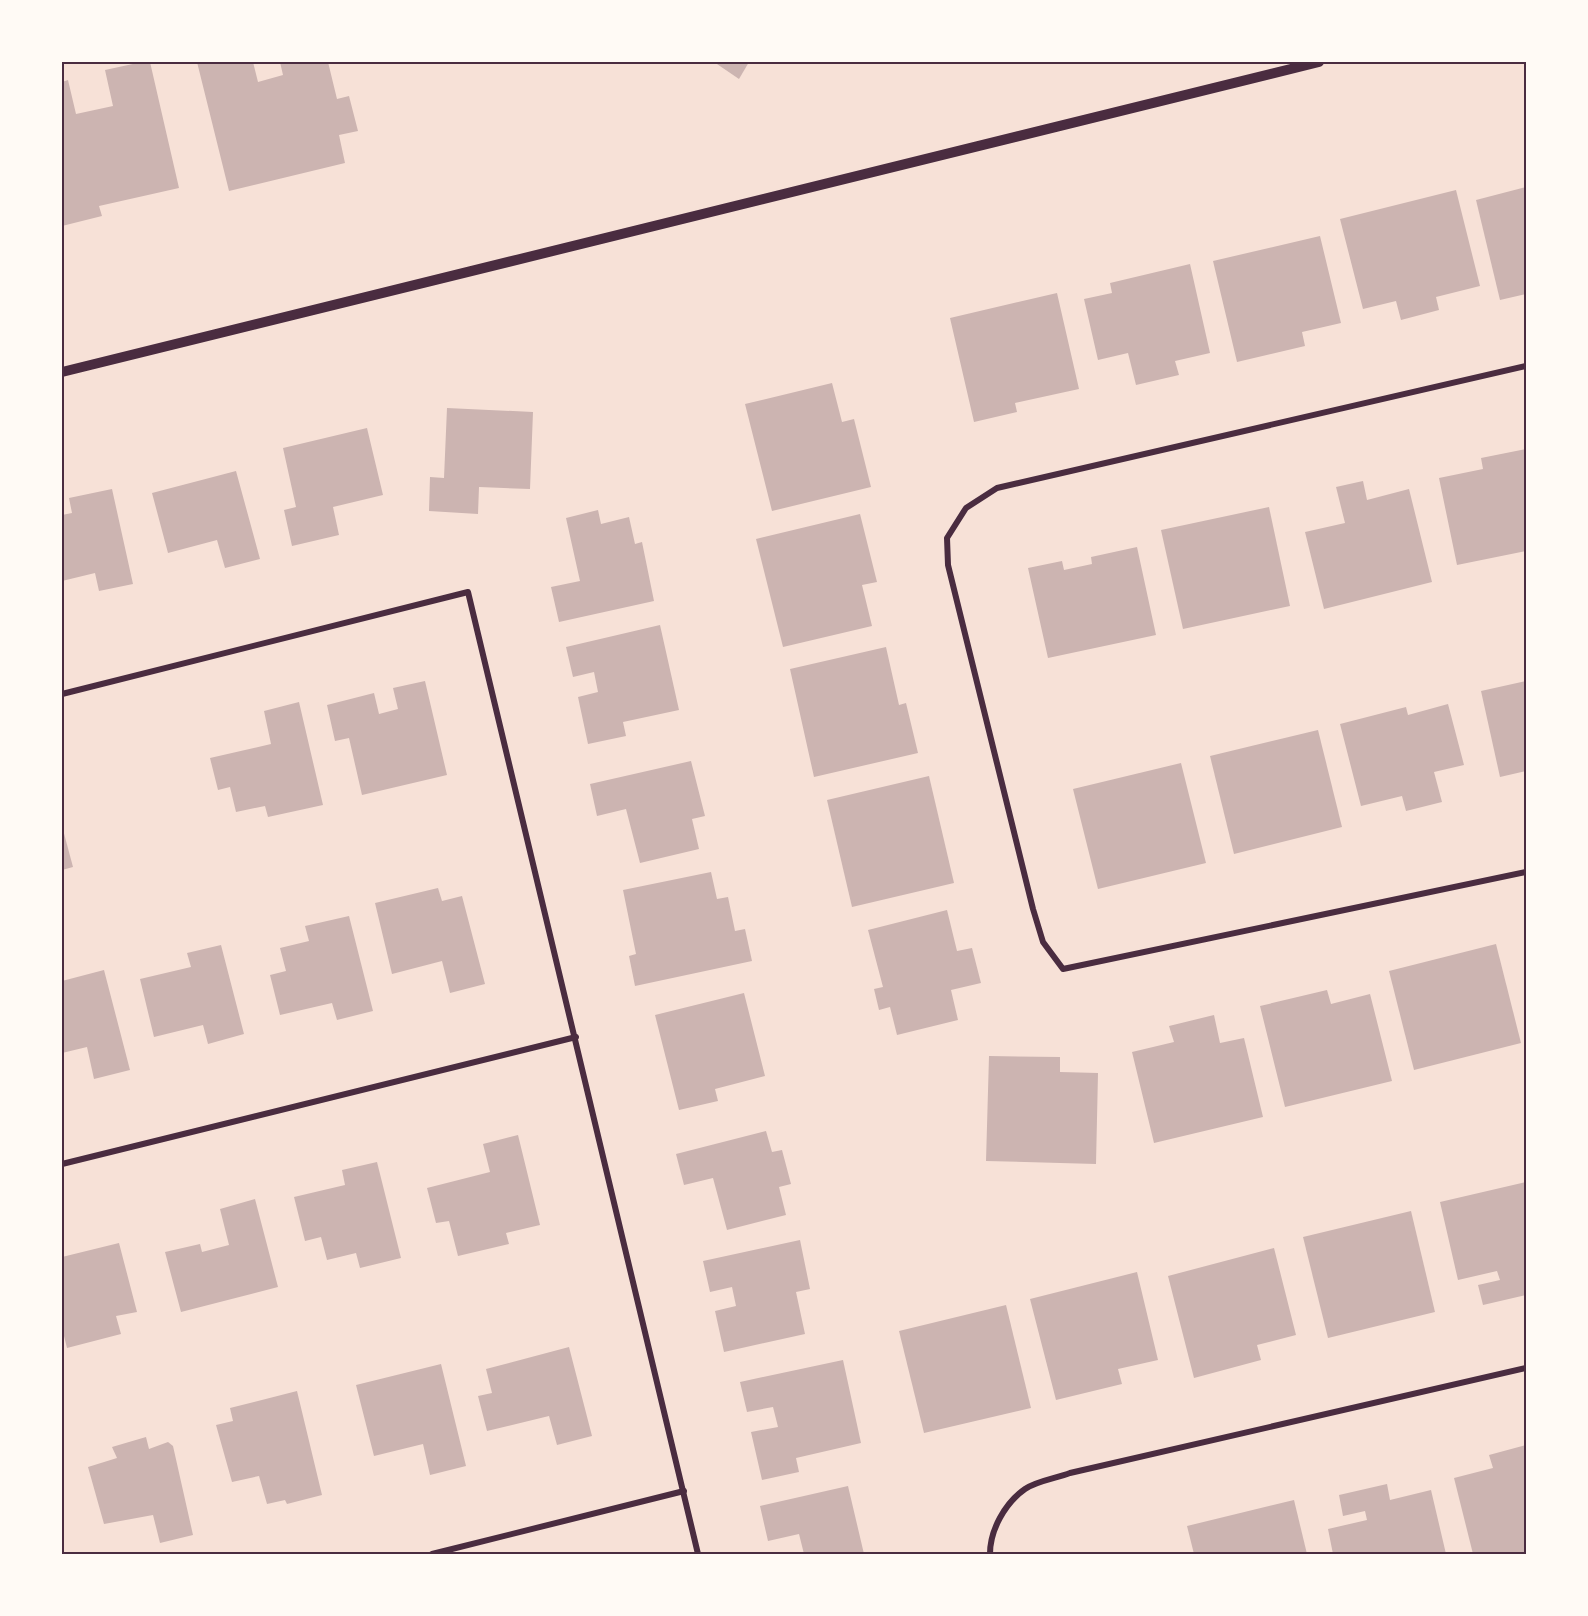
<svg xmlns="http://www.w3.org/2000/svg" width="1588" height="1616" font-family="'Varela Round',sans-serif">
<rect width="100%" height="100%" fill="#f7e1d7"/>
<g fill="#ccb4b1">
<polygon points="142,62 150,62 179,188 99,206 102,216 62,226 62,82 68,80 76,114 113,106 105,70"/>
<polygon points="197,62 253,62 258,82 283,75 280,62 328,62 337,99 349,96 358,131 339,135 345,163 229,191"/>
<polygon points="714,62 749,62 739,79"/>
<polygon points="1526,187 1526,294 1500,300 1476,200"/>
<polygon points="1456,190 1480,286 1436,297 1439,310 1401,320 1396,301 1363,309 1340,219"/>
<polygon points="1320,236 1341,323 1302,332 1305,346 1237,362 1213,261"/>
<polygon points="1190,264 1210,353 1175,361 1179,375 1136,385 1128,353 1098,360 1084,299 1112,293 1110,283"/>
<polygon points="1057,293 1079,389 1015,403 1017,412 974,422 950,318"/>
<polygon points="832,383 842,422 854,419 871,487 772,511 745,404"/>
<polygon points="447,408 533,412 530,489 479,487 478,514 429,511 430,477 444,478"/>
<polygon points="367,428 383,495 333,507 339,535 292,546 284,510 296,507 283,448"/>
<polygon points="1526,449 1526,551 1457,565 1439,478 1483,469 1481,458"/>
<polygon points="236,471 260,559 225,568 217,540 168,553 152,493"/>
<polygon points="1363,481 1367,500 1409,489 1432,582 1324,609 1305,532 1345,523 1336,487"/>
<polygon points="112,489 133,584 99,591 95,573 62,581 62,515 72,513 69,498"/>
<polygon points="1269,507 1290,606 1183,629 1161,530"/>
<polygon points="598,510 601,524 629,517 635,544 642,542 654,601 559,622 551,587 580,581 566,518"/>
<polygon points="860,514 877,582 862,585 872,626 783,647 756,539"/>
<polygon points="1137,547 1156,635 1048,658 1028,568 1062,561 1064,570 1092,564 1091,557"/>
<polygon points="660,625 679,710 623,722 626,736 588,744 578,697 598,692 594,672 573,677 566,647"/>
<polygon points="886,647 899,705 906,703 918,753 814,777 790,669"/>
<polygon points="425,681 447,775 362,795 349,738 335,741 327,705 374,693 379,714 398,709 393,688"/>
<polygon points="1526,681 1526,771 1500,777 1481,691"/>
<polygon points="299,702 323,805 268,817 265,806 236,812 230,787 218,790 210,758 271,744 264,711"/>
<polygon points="1448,704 1464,765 1434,772 1442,802 1406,811 1402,796 1361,806 1340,724 1406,707 1408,715"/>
<polygon points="1318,730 1342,827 1234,854 1210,756"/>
<polygon points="691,761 705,816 692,819 699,849 640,863 626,809 597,816 590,784"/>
<polygon points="1181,763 1206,863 1098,889 1073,789"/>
<polygon points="929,776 954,883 852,907 827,800"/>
<polygon points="62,826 73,867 62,870"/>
<polygon points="711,872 717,899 728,897 735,931 745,929 752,961 635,986 629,956 636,954 623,890"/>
<polygon points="438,888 442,901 462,896 485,984 450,993 442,961 392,974 375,903"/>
<polygon points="947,910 957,951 972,948 981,983 951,990 958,1020 897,1035 890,1007 879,1010 874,989 883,987 868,930"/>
<polygon points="349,916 373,1011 337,1020 332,1003 280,1015 270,975 286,971 280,948 309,941 305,926"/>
<polygon points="1496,944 1521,1043 1414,1070 1389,971"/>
<polygon points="221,945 244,1034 208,1044 203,1025 154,1037 140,979 191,967 187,953"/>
<polygon points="104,970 130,1070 94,1079 87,1047 62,1053 62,981"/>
<polygon points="1327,990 1331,1004 1370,994 1392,1081 1285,1107 1260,1006"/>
<polygon points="744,993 765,1076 715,1089 718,1101 679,1110 655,1015"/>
<polygon points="1214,1015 1220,1043 1244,1038 1263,1117 1154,1143 1132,1052 1174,1042 1169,1026"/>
<polygon points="989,1056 1060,1057 1060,1072 1098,1073 1096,1164 986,1161"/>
<polygon points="766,1131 772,1152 782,1150 791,1184 779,1187 786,1215 727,1230 713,1178 684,1185 676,1154"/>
<polygon points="518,1135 540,1225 506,1233 509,1244 458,1256 449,1221 436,1223 427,1188 490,1172 483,1144"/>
<polygon points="377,1162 401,1258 360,1268 356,1253 327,1260 321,1237 305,1241 294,1197 345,1185 342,1170"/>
<polygon points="1526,1182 1526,1295 1483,1305 1478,1285 1500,1280 1497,1271 1458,1280 1440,1202"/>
<polygon points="255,1199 278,1287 181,1312 165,1252 200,1244 202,1252 229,1245 220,1209"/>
<polygon points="1411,1211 1435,1312 1328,1338 1303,1237"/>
<polygon points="800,1240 810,1289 796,1292 805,1334 724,1352 715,1311 736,1306 732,1287 710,1292 703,1261"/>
<polygon points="119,1243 137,1312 116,1316 121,1334 67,1348 62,1328 62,1257"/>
<polygon points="1274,1248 1296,1335 1257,1345 1261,1360 1194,1378 1168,1276"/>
<polygon points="1137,1272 1158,1360 1118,1369 1122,1384 1056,1400 1030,1299"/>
<polygon points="1006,1305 1031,1408 924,1433 899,1331"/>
<polygon points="569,1347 592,1436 557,1445 549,1416 487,1431 478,1396 492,1393 486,1369"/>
<polygon points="843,1360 861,1443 796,1458 799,1472 762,1480 751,1432 778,1427 773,1407 747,1412 740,1382"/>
<polygon points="441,1364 466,1466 430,1475 423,1444 374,1456 356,1385"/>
<polygon points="297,1391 322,1495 287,1504 285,1500 267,1504 259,1476 232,1482 216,1425 233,1421 230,1408"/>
<polygon points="146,1437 149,1449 168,1442 173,1446 193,1535 160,1543 153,1515 104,1524 88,1467 117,1458 112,1447"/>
<polygon points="1526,1445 1526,1552 1514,1554 1473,1554 1454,1478 1493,1468 1489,1455"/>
<polygon points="1387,1484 1390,1500 1431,1490 1446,1554 1333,1554 1328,1529 1367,1520 1365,1511 1343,1516 1339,1495"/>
<polygon points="848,1486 864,1554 804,1554 799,1534 768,1541 760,1506"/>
<polygon points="1294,1500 1307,1554 1194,1554 1187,1526"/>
</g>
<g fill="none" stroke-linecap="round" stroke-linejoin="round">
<g stroke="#4a2c40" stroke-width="6">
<polyline points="1526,366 997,488 966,508 947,538 948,565 1033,909 1043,942 1063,969 1526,872"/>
<polyline points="62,694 468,592 698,1554"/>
<polyline points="62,1164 576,1037"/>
<polyline points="432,1554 684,1491"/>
<path d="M990 1554C990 1530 1005 1503 1025 1489 1036 1481 1057 1478 1070 1473L1526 1368"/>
</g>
<polyline stroke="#4a2c40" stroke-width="10" points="62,372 1319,62"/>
</g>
<rect width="1588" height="1616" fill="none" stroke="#fffaf5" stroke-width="126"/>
<rect x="63" y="63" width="1462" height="1490" fill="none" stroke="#4a2c40" stroke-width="2"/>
</svg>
